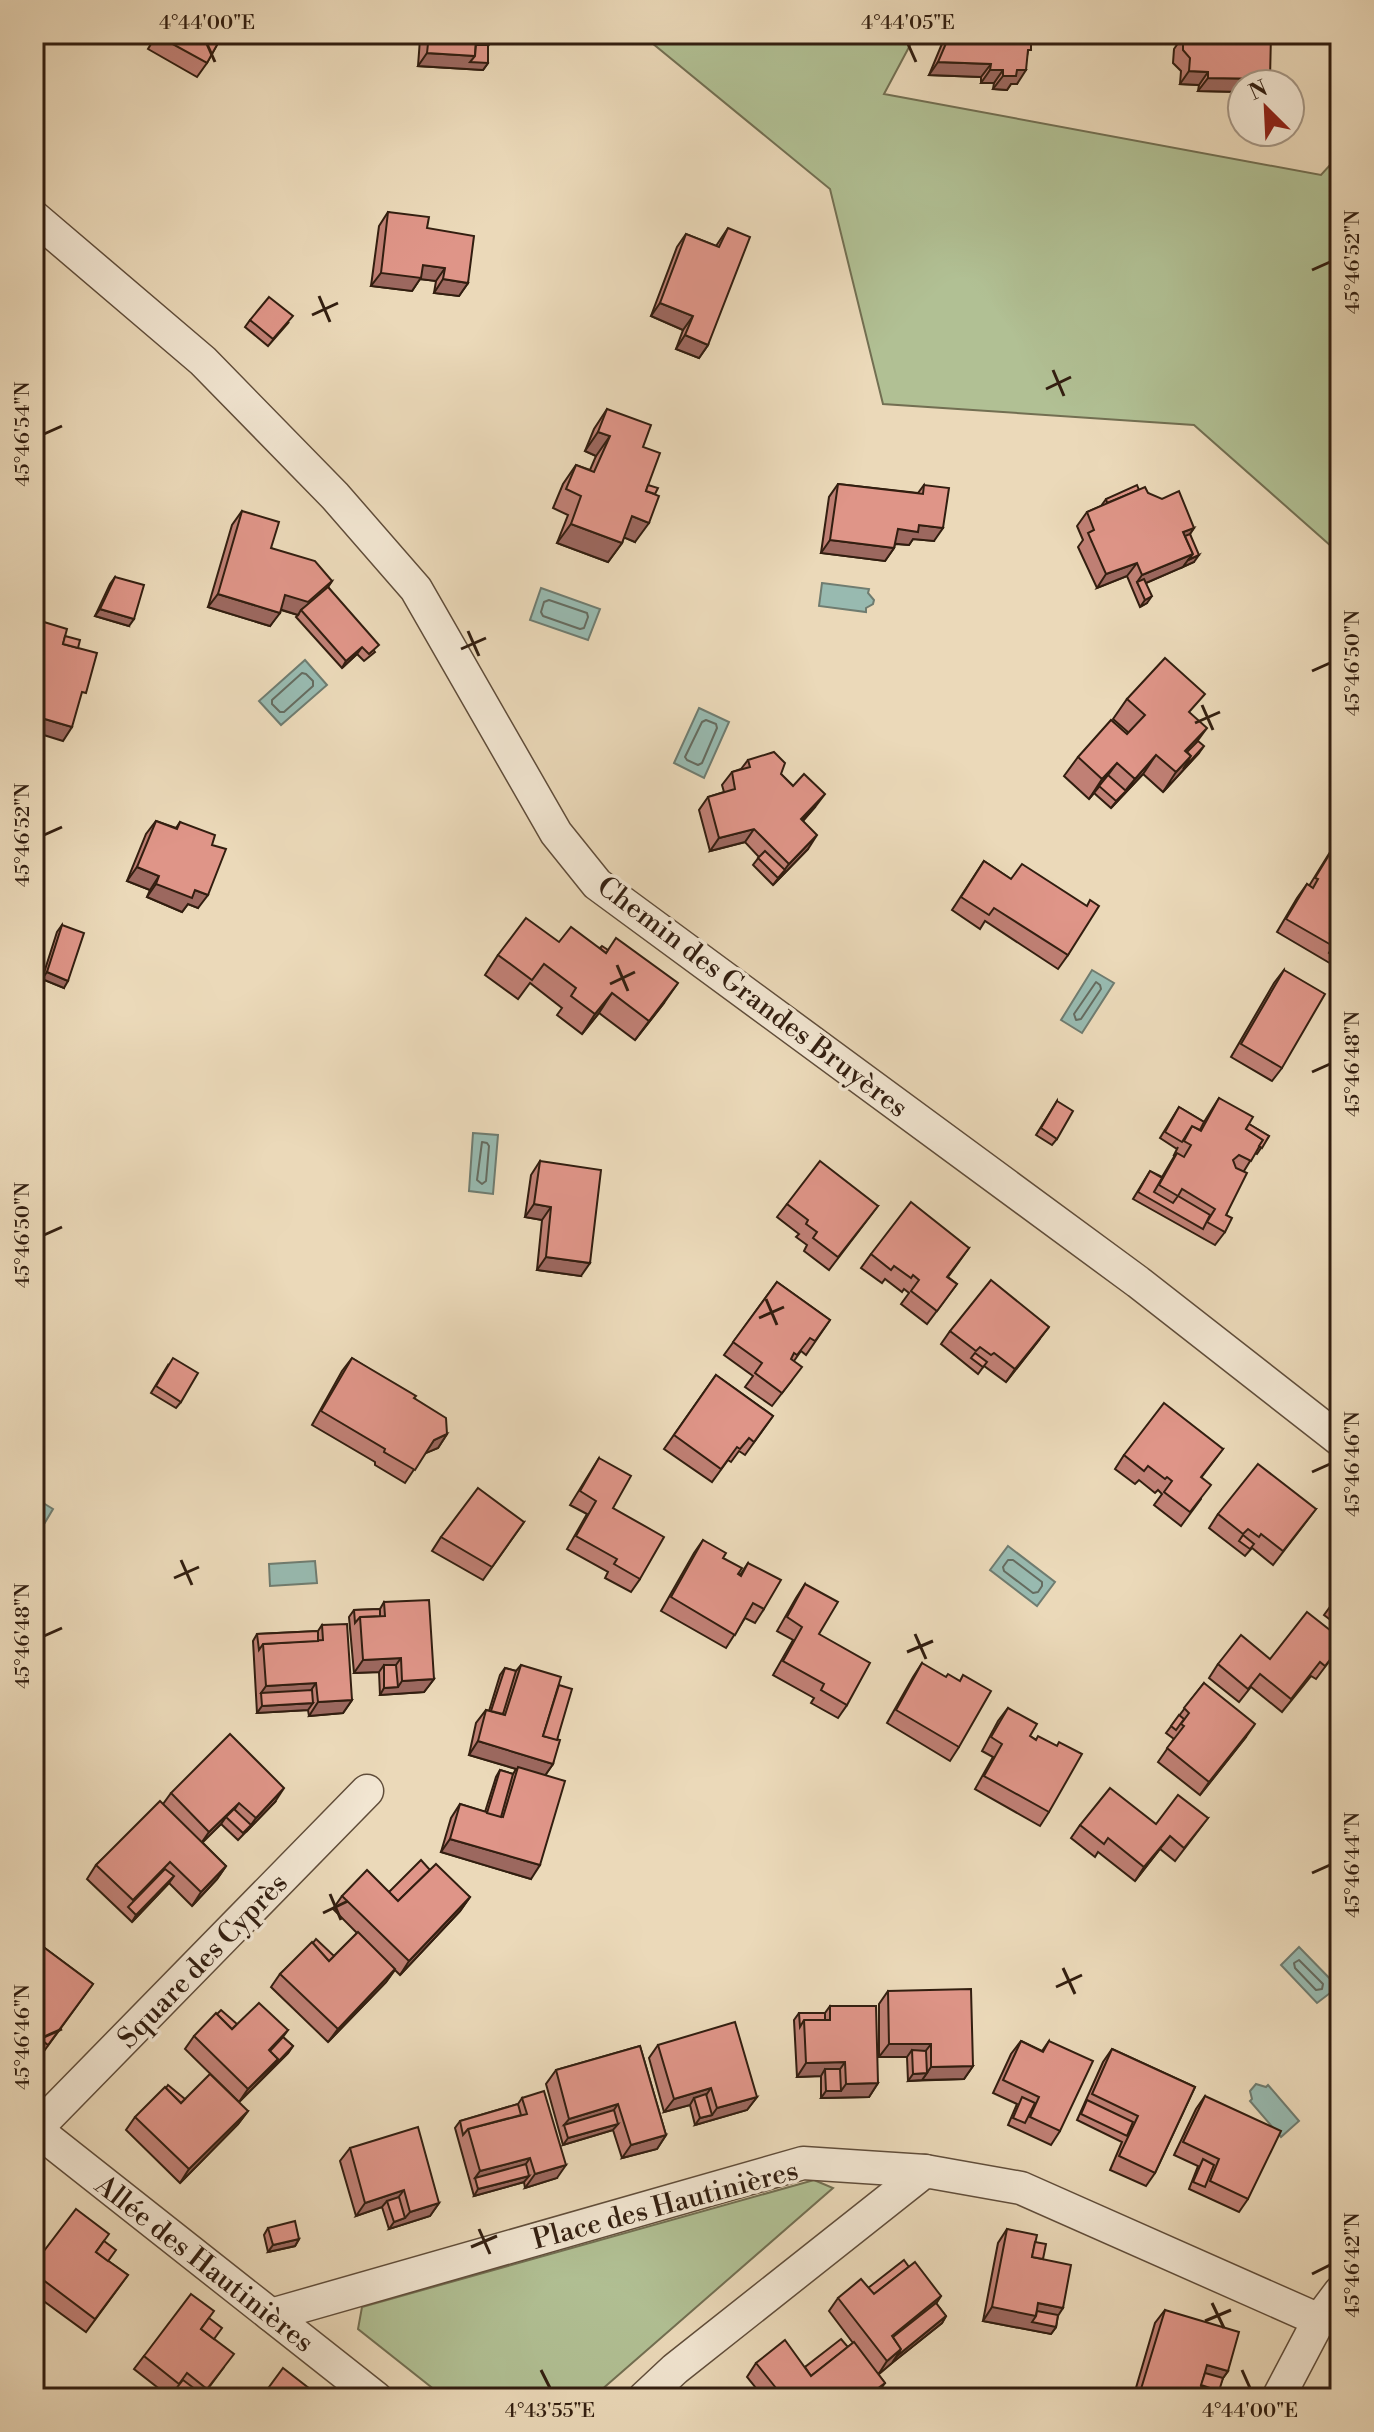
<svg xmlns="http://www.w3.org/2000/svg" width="1374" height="2432" font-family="'Libre Bodoni',serif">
<rect width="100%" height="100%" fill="#ebd9b9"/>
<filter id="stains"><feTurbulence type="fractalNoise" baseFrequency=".0025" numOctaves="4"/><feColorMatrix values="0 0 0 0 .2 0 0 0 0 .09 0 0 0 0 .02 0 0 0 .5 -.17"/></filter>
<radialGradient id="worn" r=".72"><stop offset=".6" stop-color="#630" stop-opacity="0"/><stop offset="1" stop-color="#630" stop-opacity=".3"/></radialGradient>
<g fill="#b1c094" stroke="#726f52" stroke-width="2">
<polygon points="641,34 916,34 884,94 1321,175 1340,154 1340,554 1194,425 883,404 830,189"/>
<polygon points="814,2180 833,2188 592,2398 445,2398 358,2329 362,2307"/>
</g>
<g fill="#98bab0" stroke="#6f7c70" stroke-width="2">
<polygon points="822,583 869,589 868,593 874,600 873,604 866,608 866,612 819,606"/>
<polygon points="541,588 600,609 588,640 530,620"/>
<polygon points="305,660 327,685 281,725 259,701"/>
<polygon points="699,708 729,722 704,778 674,763"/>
<polygon points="1092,970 1114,983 1082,1033 1061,1020"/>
<polygon points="473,1133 498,1135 493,1194 469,1191"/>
<polygon points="35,1498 53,1509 34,1541 34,1499"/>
<polygon points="1008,1546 1055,1582 1037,1606 990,1570"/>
<polygon points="315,1561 317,1583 270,1586 269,1564"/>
<polygon points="1299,1947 1338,1987 1317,2003 1281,1965"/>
<polygon points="1256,2084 1266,2087 1268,2085 1299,2121 1281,2137 1250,2101 1252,2099 1250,2091"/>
</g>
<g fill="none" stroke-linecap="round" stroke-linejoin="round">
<g stroke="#656c60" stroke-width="2">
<polygon points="549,600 587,613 588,617 584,628 580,629 543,616 541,612 544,602"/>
<polygon points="302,673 306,674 313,681 313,686 284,712 280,712 272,704 272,700"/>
<polygon points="706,720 716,724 717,728 702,763 698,765 687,760 685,757 702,722"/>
<polygon points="1096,982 1100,985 1101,989 1081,1019 1076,1020 1074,1014"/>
<polygon points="482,1142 487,1143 489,1146 486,1181 482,1184 477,1180"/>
<polygon points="1008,1560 1013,1560 1042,1582 1042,1586 1038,1592 1033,1593 1004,1571 1003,1567"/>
<polygon points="1299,1960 1323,1984 1322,1989 1316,1990 1295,1968 1294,1963"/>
</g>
<g stroke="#604d3a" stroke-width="35">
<g id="minor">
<polyline points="34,217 203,361 335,496 416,589 556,833 597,884 1138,1282 1340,1440"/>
<polyline points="34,2128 376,2398"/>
<polyline points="36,2129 367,1791"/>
<polyline points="271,2315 803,2163 925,2171"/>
<polyline points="644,2398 675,2369 925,2171 1021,2188 1319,2320"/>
<polyline points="1278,2398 1319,2320 1340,2292"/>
</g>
</g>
<use href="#minor" stroke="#f2e6d2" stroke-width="32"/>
</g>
<g fill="#c08075" stroke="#321e10" stroke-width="2">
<polygon points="157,34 223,34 207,63 197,77 148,49"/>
<polygon points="411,34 493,34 488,45 488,63 483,70 418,66 420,39 411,39"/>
<polygon points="946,34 1031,34 1027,56 1017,84 1011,84 1007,90 993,89 994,83 981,83 981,77 929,75"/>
<polygon points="1183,36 1270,79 1266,84 1242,84 1242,92 1198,91 1199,85 1180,84 1181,71 1173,63 1174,49"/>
<polygon points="388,212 427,228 468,283 459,296 434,293 436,281 420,279 412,291 371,286 379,226"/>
<polygon points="728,228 708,345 699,358 676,349 683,330 651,316 677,247 686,234 716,246"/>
<polygon points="250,320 288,323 268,346 245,327"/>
<polygon points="607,409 643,447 648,485 635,542 624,537 622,543 608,562 557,543 568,515 553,508 563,484 576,465 590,470 596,456 585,451 594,429"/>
<polygon points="838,484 918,493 924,485 934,541 913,539 909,545 895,544 894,548 885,561 821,553 829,497"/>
<polygon points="1139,490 1148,493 1194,528 1190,534 1194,562 1146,583 1147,603 1140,607 1127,576 1097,588 1078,547 1083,540 1077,526 1087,512 1101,506 1106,499"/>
<polygon points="242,511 271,548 332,581 328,587 375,652 364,661 357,654 342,668 296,617 298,615 281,610 270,626 208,607 232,525"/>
<polygon points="115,577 129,626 95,616 110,584"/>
<polygon points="1127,699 1191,714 1198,741 1199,753 1163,792 1143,774 1111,808 1094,793 1089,799 1064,776 1078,757 1129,733 1113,719"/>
<polygon points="748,760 781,774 815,807 803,821 808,849 773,885 753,865 759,857 745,842 710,851 699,810 708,797 724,792 722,785 732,772 741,769"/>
<polygon points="156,821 176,828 180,822 212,845 198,908 188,904 182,912 147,897 150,890 127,881 146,834"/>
<polygon points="1340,836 1340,955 1333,965 1277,932 1297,898 1307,884 1309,886"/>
<polygon points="984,861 1011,879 1086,906 1068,955 1058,969 985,921 980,929 952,910"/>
<polygon points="62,925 64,988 42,979 57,932"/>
<polygon points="559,942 664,1003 635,1040 599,1013 582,1034 557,1015 562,1008 530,983 518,999 485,975 498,955"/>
<polygon points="1284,970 1282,1068 1272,1081 1231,1057 1274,983"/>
<polygon points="1219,1098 1249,1124 1269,1136 1257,1154 1255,1153 1244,1171 1226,1215 1225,1232 1215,1245 1133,1199 1150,1171 1162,1177 1175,1155 1174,1155 1178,1147 1177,1149 1160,1138 1179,1107 1204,1122"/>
<polygon points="1057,1101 1057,1139 1052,1145 1036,1135"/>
<polygon points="540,1161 581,1276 537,1270 542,1220 525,1217 531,1175"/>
<polygon points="787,1204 878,1206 829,1270 804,1251 807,1245 796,1237 799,1234 777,1217"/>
<polygon points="969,1248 948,1277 957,1284 927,1324 901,1304 909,1293 904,1289 902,1292 885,1279 882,1283 861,1268 871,1254"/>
<polygon points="777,1282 830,1320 806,1355 801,1351 794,1361 792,1380 772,1406 745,1387 753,1376 724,1355"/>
<polygon points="950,1331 1039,1340 1006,1382 984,1366 978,1374 941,1344"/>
<polygon points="352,1358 414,1398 447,1434 438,1448 425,1453 405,1483 375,1465 375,1462 312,1425 342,1371"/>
<polygon points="168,1365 181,1402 176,1408 151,1393"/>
<polygon points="716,1375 773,1416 745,1455 739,1451 731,1462 728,1460 712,1482 664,1449"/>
<polygon points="1223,1449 1201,1478 1201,1499 1181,1526 1154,1505 1162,1494 1158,1490 1155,1493 1139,1480 1135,1484 1115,1469 1124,1455"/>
<polygon points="599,1458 613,1508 640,1579 631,1592 605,1578 608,1572 567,1549 587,1514 570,1505"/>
<polygon points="1316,1509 1273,1565 1252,1548 1245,1556 1209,1528 1218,1514"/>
<polygon points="524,1522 483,1580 432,1551 441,1537"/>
<polygon points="703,1540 740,1575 748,1563 764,1609 755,1623 745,1618 726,1648 661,1611 694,1553"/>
<polygon points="805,1584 819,1634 847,1705 838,1718 811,1703 814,1698 773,1675 793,1640 777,1631 796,1598"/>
<polygon points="1340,1593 1340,1627 1324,1615"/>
<polygon points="384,1602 434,1679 424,1692 380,1695 379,1672 354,1673 349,1617 354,1610 380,1609"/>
<polygon points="322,1625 352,1700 343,1713 309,1716 308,1710 257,1713 253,1641 257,1634 318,1631"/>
<polygon points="1340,1647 1316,1679 1311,1676 1282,1712 1251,1687 1239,1702 1209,1678 1218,1664 1270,1659"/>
<polygon points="922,1663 959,1747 950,1761 887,1723 913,1677"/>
<polygon points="521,1665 559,1684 557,1740 553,1764 545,1775 531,1879 441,1852 451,1818 460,1804 485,1812 496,1777 500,1770 513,1774 516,1769 469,1755 476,1723 486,1710 489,1711 500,1675 505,1668 516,1671"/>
<polygon points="1204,1683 1246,1737 1200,1795 1158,1762 1174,1739 1166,1733"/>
<polygon points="1008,1708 1030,1736 1035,1739 1056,1746 1049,1812 1040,1826 975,1789 993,1757 982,1751 998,1721"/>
<polygon points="171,1793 275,1802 238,1840 221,1824 202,1842 226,1866 217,1879 192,1906 169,1883 132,1922 87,1879 96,1865 163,1804"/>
<polygon points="1208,1818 1175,1861 1160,1849 1135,1881 1098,1852 1095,1857 1071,1838 1080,1825 1156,1824"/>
<polygon points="430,1870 470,1897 460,1911 400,1975 395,1970 386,1982 328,2042 271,1987 280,1974 313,1943 334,1956 357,1933 333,1909 342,1896 389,1892"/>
<polygon points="34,1940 93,1984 39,2058 34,2055"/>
<polygon points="888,1991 973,2066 964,2079 908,2081 907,2057 879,2057 879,2004"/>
<polygon points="830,2006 878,2083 869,2097 821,2098 821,2076 797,2077 794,2020 799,2013 825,2013"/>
<polygon points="237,2024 288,2030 283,2037 293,2046 288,2053 239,2102 185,2049 194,2036"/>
<polygon points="1021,2041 1042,2051 1049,2041 1060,2131 1051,2145 1008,2125 1017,2104 993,2093 1011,2054"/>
<polygon points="658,2045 757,2097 747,2110 695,2125 690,2105 664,2112 649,2058"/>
<polygon points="640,2046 666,2135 657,2149 622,2158 613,2130 563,2145 546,2084 556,2070"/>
<polygon points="1112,2049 1195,2087 1155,2173 1146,2186 1110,2170 1122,2142 1077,2120 1103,2062"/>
<polygon points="1205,2096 1248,2199 1239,2212 1189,2189 1198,2166 1174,2155 1196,2109"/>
<polygon points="522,2098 557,2178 525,2188 524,2182 474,2196 455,2128 460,2121 518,2104"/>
<polygon points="185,2099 248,2111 238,2124 180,2183 126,2130 135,2117"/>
<polygon points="350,2148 439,2203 430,2216 389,2229 382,2207 356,2216 340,2161"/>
<polygon points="268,2228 299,2239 295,2246 268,2252 264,2235"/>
<polygon points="1007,2229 1035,2242 1043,2259 1058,2315 1056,2327 1051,2334 983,2321 998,2243"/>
<polygon points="104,2241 108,2261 128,2275 86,2332 34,2294 34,2264"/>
<polygon points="909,2267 941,2296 936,2303 946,2316 942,2323 878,2374 885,2383 873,2398 764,2398 747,2377 756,2363 805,2367 848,2347 853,2343 829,2311 838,2298 868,2288"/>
<polygon points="1165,2310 1228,2371 1223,2378 1215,2398 1199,2393 1198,2398 1133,2398 1155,2323"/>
<polygon points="214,2339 224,2367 201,2398 171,2398 134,2369 144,2356"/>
</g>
<g fill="#9c685f" stroke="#321e10" stroke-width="2">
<polygon points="414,34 423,34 420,39 411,39"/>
<polygon points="476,38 493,39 484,52 471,51"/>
<polygon points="427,53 475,56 488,63 483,70 418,66"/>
<polygon points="938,62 991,64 981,77 929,75"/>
<polygon points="990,70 1003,70 994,83 981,83"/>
<polygon points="1017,70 1026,70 1017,84 1011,84 1007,90 993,89 1003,76"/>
<polygon points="1189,71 1208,72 1199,85 1180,84"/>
<polygon points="1208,78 1270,79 1266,84 1242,84 1242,92 1198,91"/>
<polygon points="423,265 445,268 436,281 420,279 412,291 371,286 381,273"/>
<polygon points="443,279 468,283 459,296 434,293"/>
<polygon points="660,303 693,316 683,330 651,316"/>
<polygon points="685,335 708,345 699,358 676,349"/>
<polygon points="598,432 610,436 596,456 585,451"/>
<polygon points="632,516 649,523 635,542 618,535"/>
<polygon points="571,524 622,543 608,562 557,543"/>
<polygon points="919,525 943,528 934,541 913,539 909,545 888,543 898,529"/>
<polygon points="1194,528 1185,541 1183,532"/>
<polygon points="830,540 894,548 885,561 821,553"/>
<polygon points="1193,554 1183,567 1139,586 1137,582 1142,575"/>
<polygon points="1199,555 1194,562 1183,567 1188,560"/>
<polygon points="1137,563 1127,576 1097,588 1106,574"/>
<polygon points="332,581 323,594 301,610 298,615 276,608 285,595"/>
<polygon points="218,594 280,613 270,626 208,607"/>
<polygon points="1152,596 1147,603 1140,607 1145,600"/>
<polygon points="100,609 134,619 129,626 95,616"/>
<polygon points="362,647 357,654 342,668 346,661"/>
<polygon points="38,717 72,727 63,741 34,732"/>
<polygon points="1207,728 1193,747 1176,763 1185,751"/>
<polygon points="1204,746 1199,753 1163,792 1176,772 1191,756"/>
<polygon points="1156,755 1143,774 1111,808 1135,779"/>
<polygon points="1117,763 1103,782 1089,799 1102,779"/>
<polygon points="825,794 815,807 792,832 801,819"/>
<polygon points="754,829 745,842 710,851 719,838"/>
<polygon points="817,835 808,849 773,885 789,864"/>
<polygon points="137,867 159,876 150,890 127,881"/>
<polygon points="156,884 195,890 208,895 198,908 188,904 182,912 147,897"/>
<polygon points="47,972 68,981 64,988 42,979"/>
<polygon points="678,983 664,1003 635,1040 649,1021"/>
<polygon points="612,993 599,1013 582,1034 595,1014"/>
<polygon points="534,1204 551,1207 542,1220 525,1217"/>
<polygon points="546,1257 590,1263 581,1276 537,1270"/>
<polygon points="1049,1327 1039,1340 1006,1382 1015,1369"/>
<polygon points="447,1434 438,1448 424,1454 434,1440"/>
<polygon points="401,1658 391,1672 384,1665 379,1672 354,1673 363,1660"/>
<polygon points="434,1679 424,1692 380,1695 384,1688 398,1687 402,1681"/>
<polygon points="316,1683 307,1696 261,1693 266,1686"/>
<polygon points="352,1700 343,1713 309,1716 318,1702"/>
<polygon points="313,1703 308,1710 257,1713 262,1706"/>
<polygon points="1255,1724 1246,1737 1200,1795 1209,1782"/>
<polygon points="478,1741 553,1764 544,1777 469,1755"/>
<polygon points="284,1788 275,1802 246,1832 256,1818"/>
<polygon points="239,1803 230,1816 226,1817 221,1824 200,1845 209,1832"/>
<polygon points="1170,1836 1160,1849 1135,1881 1144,1867"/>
<polygon points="450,1839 540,1865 531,1879 441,1852"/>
<polygon points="226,1866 217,1879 192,1906 201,1892"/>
<polygon points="174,1876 169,1883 132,1922 136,1915"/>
<polygon points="470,1897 460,1911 400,1975 409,1961"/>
<polygon points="395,1969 386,1982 328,2042 338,2029"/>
<polygon points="889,2044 931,2044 921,2057 912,2050 907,2057 879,2057"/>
<polygon points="293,2046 288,2053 239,2102 248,2089"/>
<polygon points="845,2062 836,2075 825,2069 821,2076 797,2077 806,2063"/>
<polygon points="973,2066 964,2079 922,2080 931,2067"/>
<polygon points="927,2073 922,2080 908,2081 913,2074"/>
<polygon points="878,2083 869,2097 821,2098 826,2091 841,2091 846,2084"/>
<polygon points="711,2088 702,2101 694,2098 690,2105 664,2112 674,2099"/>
<polygon points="757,2097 747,2110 695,2125 700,2118 712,2115 717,2108"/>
<polygon points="618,2104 609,2117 564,2125 569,2119"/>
<polygon points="248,2111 238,2124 180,2183 189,2169"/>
<polygon points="618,2124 613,2130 563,2145 568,2138"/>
<polygon points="666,2135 657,2149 622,2158 631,2145"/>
<polygon points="530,2158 521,2171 475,2178 480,2171"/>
<polygon points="566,2165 557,2178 525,2188 535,2174"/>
<polygon points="529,2176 524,2182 474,2196 478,2189"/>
<polygon points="404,2190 394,2203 387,2201 382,2207 356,2216 365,2203"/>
<polygon points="439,2203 430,2216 389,2229 394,2222 405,2218 410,2212"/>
<polygon points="299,2239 295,2246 268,2252 273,2245"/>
<polygon points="941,2296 932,2310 888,2344 892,2336"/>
<polygon points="1038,2303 1063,2308 1054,2322 1056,2327 1051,2334 983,2321 992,2307"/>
<polygon points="946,2316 942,2323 892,2363 897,2356"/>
<polygon points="901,2349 892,2363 878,2375 887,2361"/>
<polygon points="1207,2365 1228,2371 1218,2385 1200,2380"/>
<polygon points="885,2383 873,2398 865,2398"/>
<polygon points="1199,2385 1219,2391 1215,2398 1194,2392"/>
<polygon points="1141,2389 1172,2398 1135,2398"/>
</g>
<g fill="#df9588" stroke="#321e10" stroke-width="2">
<polygon points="159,34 223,34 207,63 158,36"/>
<polygon points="429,34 493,34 493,39 476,38 475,56 427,53"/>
<polygon points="950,34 1031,34 1031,50 1028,50 1026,70 1017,70 1016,76 1003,76 1003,70 990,70 991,64 938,62"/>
<polygon points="1185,34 1271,34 1270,79 1208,78 1208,72 1189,71 1190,58 1183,50 1183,36"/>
<polygon points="476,45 488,45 488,63 470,62 475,56"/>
<polygon points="388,212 429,217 427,228 474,236 468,283 443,279 445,268 423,265 421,278 381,273"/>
<polygon points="728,228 750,237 708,345 685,335 693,316 660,303 686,234 719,247"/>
<polygon points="269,297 293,316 273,339 250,320"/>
<polygon points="607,409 651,425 643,447 660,453 646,491 659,496 649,523 632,516 622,543 571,524 581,496 566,489 576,465 594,472 610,436 598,432"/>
<polygon points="838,484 923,494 924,485 949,488 943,528 919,525 918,532 898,529 894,548 830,540"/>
<polygon points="648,485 658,488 655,494 646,491"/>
<polygon points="1137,485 1139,490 1107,503 1106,499"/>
<polygon points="1145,487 1148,493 1162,499 1179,491 1194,528 1183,532 1193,554 1142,575 1137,563 1106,574 1088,533 1094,530 1087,512"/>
<polygon points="242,511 279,522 271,548 315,561 332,581 308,602 285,595 280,613 218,594"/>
<polygon points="1190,534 1199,555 1188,560 1193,554 1185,536"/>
<polygon points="115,577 144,585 134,619 100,609"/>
<polygon points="1144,579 1152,596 1145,600 1137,582"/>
<polygon points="328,587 379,645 369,654 362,647 346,661 301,610"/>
<polygon points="34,619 67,629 63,644 97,653 86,693 82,692 72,727 38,717 34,731"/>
<polygon points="65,636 80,640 78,648 63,644"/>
<polygon points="1165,658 1205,694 1189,712 1207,728 1185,751 1191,756 1176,772 1156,755 1135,779 1117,763 1102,779 1078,757 1111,720 1127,734 1145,715 1127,699"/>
<polygon points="1198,741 1204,746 1183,769 1191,756 1187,752"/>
<polygon points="774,752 785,763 781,774 793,786 804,774 825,794 801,819 817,835 789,864 754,829 719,838 708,797 735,789 732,772 750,767 748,760"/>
<polygon points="1108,775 1126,791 1116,801 1099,786"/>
<polygon points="156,821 177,829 180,822 215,835 212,845 226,849 208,895 195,890 192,898 156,884 159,876 137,867"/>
<polygon points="1340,837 1340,935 1333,946 1286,919 1307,884 1313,888 1318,879 1315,878"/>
<polygon points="765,851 785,870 778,878 758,858"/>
<polygon points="984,861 1011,879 1022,864 1087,906 1090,900 1099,906 1068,955 994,908 989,915 961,897"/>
<polygon points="526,918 559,942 571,927 606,953 616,938 678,983 649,1021 612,993 595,1014 571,996 576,988 544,964 532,980 498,955"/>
<polygon points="62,925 84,933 68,981 47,972"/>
<polygon points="1340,935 1340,955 1338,958 1329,953"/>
<polygon points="602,946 608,950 606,953 600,948"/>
<polygon points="1284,970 1325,994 1282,1068 1241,1044"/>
<polygon points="1219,1098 1253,1117 1246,1129 1263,1140 1251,1161 1239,1155 1233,1160 1236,1168 1247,1173 1226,1215 1232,1218 1225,1232 1207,1222 1215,1209 1182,1189 1178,1196 1159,1185 1177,1153 1184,1157 1191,1145 1184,1141 1192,1126 1201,1131"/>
<polygon points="1057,1101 1073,1111 1057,1139 1041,1128"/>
<polygon points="1179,1107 1204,1122 1200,1130 1192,1126 1182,1142 1165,1132"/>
<polygon points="1249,1124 1269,1136 1262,1148 1259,1146 1263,1140 1246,1129"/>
<polygon points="540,1161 601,1170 590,1263 546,1257 551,1207 534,1204"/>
<polygon points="820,1161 878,1206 838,1257 813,1238 817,1232 806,1224 808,1220 787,1204"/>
<polygon points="1150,1171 1162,1178 1154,1192 1173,1203 1178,1196 1210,1215 1203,1229 1138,1192"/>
<polygon points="911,1202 969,1248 947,1277 957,1284 937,1311 911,1291 919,1280 913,1275 911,1278 894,1266 891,1270 871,1254"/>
<polygon points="991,1280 1049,1327 1015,1369 994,1353 991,1355 980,1347 976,1351 950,1331"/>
<polygon points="777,1282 830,1320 815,1341 810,1338 797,1355 794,1353 791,1359 802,1367 782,1393 755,1373 762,1363 733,1342"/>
<polygon points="975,1353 987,1362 983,1367 971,1358"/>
<polygon points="173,1358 198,1373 181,1402 156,1386"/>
<polygon points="352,1358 416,1396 414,1398 446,1418 447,1434 434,1440 415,1470 384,1452 385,1449 321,1411"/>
<polygon points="716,1375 773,1416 754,1442 749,1438 740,1449 737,1447 721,1469 674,1435"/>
<polygon points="1164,1403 1223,1449 1201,1477 1211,1485 1190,1512 1164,1492 1172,1481 1167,1477 1165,1479 1148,1466 1144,1471 1124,1455"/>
<polygon points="599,1458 631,1476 613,1508 664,1537 640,1579 614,1564 617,1559 576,1536 596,1501 580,1491"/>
<polygon points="1258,1464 1316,1509 1283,1551 1261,1534 1259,1537 1248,1529 1243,1534 1218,1514"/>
<polygon points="478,1488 524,1522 492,1567 441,1537"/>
<polygon points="1243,1535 1254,1544 1250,1549 1239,1541"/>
<polygon points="703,1540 726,1553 723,1558 742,1568 738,1574 741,1576 748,1563 781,1580 764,1609 753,1603 735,1635 671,1597"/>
<polygon points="805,1584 838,1602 819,1634 870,1663 847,1705 821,1690 824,1684 783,1661 802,1627 787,1617"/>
<polygon points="1340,1593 1340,1607 1334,1601"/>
<polygon points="429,1600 434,1679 402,1681 401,1658 363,1660 360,1617 385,1616 384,1602"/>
<polygon points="380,1609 380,1616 360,1617 355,1623 354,1610"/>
<polygon points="1307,1612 1340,1638 1340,1647 1325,1666 1320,1662 1291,1699 1260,1674 1248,1689 1218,1664 1241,1635 1270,1659"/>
<polygon points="347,1624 352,1700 318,1702 316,1683 266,1686 263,1644 323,1640 322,1625"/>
<polygon points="318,1631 318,1641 263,1644 259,1650 257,1634"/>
<polygon points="922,1663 946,1677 948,1674 960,1681 963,1675 991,1691 959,1747 896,1710"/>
<polygon points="384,1665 396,1665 398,1687 384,1688"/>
<polygon points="521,1665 561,1677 543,1736 560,1740 553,1764 478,1741 486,1710 505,1715"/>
<polygon points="505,1668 516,1671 503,1714 491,1711"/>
<polygon points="1204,1683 1255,1724 1209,1782 1167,1748 1184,1726 1181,1724 1189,1713 1184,1708"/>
<polygon points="559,1685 572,1689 557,1740 543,1736"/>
<polygon points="312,1690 313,1703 262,1706 261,1693"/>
<polygon points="1008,1708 1037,1724 1030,1736 1036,1740 1038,1736 1057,1746 1059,1742 1082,1754 1049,1812 984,1776 1002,1744 991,1737"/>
<polygon points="1179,1715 1184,1719 1176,1730 1171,1726"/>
<polygon points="230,1734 284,1788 256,1818 239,1803 209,1832 171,1793"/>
<polygon points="518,1767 565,1781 540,1865 450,1839 460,1804 503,1817"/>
<polygon points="500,1770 513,1774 501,1817 487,1813"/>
<polygon points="1110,1788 1156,1824 1178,1795 1208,1818 1184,1848 1170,1836 1144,1867 1108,1838 1104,1844 1080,1825"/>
<polygon points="160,1801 226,1866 201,1892 170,1862 133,1900 96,1865"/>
<polygon points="234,1809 251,1825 243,1833 226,1817"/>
<polygon points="421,1860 430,1870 398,1901 389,1892"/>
<polygon points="436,1864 470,1897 409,1961 342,1896 367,1870 398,1901"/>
<polygon points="165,1869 174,1876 136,1915 128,1907"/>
<polygon points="358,1932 395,1969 338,2029 280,1974 312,1942 329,1961"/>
<polygon points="316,1939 334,1956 329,1961 313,1943"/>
<polygon points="34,1940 93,1984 48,2045 34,2034"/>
<polygon points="971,1989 973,2066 931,2067 931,2044 889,2044 888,1991"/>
<polygon points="259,2003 288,2030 269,2050 278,2059 248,2089 194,2036 216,2013 232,2029"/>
<polygon points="830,2006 876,2006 878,2083 846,2084 845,2062 806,2063 804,2020 830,2020"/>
<polygon points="221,2010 237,2024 232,2029 217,2014"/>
<polygon points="799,2013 825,2013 825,2020 804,2020 800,2027"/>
<polygon points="735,2022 757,2097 717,2108 711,2088 674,2099 658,2045"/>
<polygon points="283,2037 293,2046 274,2066 278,2059 270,2051"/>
<polygon points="1021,2041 1043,2052 1049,2041 1093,2061 1060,2131 1030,2117 1039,2097 1003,2080"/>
<polygon points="640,2046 666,2135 631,2145 618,2104 569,2119 556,2070"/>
<polygon points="1112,2049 1195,2087 1155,2173 1119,2156 1138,2116 1092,2094"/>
<polygon points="912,2050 926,2051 927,2073 913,2074"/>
<polygon points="825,2069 840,2069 841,2091 826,2091"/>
<polygon points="210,2074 248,2111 189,2169 135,2117 165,2087 181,2103"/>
<polygon points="168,2085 185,2099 181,2103 166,2088"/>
<polygon points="544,2091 566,2165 535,2174 530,2158 480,2171 468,2129 527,2114 522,2098"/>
<polygon points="706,2094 712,2115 700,2118 694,2098"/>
<polygon points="1205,2096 1281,2131 1248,2199 1210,2181 1219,2159 1183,2142"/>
<polygon points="1022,2097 1035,2103 1025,2123 1013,2118"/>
<polygon points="1087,2100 1133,2122 1127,2136 1081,2114"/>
<polygon points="518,2104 521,2115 468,2129 463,2135 460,2121"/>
<polygon points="614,2110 618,2124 568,2138 564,2125"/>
<polygon points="418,2127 439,2203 410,2212 404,2190 365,2203 350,2148"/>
<polygon points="1203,2159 1214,2165 1205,2187 1193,2182"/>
<polygon points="526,2164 529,2176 478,2189 475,2178"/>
<polygon points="399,2197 405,2218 394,2222 387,2201"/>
<polygon points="76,2209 109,2234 96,2252 128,2275 95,2319 34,2273 34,2264"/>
<polygon points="295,2221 299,2239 273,2245 268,2228"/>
<polygon points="1007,2229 1037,2235 1032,2257 1071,2265 1063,2308 1038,2303 1036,2316 992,2307"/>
<polygon points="104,2241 116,2250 108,2261 96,2252"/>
<polygon points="1035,2242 1046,2244 1043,2259 1032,2257"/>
<polygon points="904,2260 909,2267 874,2294 868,2288"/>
<polygon points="915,2262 941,2296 892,2336 901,2349 887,2361 838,2298 861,2279 874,2294"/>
<polygon points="191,2294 214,2311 201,2329 234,2354 207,2389 187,2373 179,2384 144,2356"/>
<polygon points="936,2303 946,2316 897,2356 901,2349 893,2337"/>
<polygon points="1165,2310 1239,2332 1228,2371 1207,2365 1198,2398 1172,2398 1141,2389"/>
<polygon points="1037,2311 1058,2315 1056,2327 1032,2322 1036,2316"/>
<polygon points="209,2318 222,2328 214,2339 201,2329"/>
<polygon points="841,2339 848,2347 811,2376 805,2367"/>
<polygon points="785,2340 811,2376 854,2342 885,2383 865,2398 784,2398 756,2363"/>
<polygon points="283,2368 310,2389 304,2398 261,2398"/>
<polygon points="1205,2373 1223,2378 1219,2391 1201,2385"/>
<polygon points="183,2380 203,2395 200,2398 185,2398 175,2390"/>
</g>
<path fill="none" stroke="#321e10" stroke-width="3" d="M207 44 215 62M908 44 916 62M1312 270 1330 262M319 296 330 322M312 315 338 303M1053 370 1064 396M1046 389 1071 377M44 434 62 426M468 631 479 656M461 649 486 638M1312 671 1330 663M1202 705 1213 730M1195 723 1220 712M44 835 62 827M617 965 628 991M610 984 635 972M1312 1072 1330 1064M44 1235 62 1227M766 1299 777 1325M759 1318 784 1307M1312 1472 1330 1464M181 1560 192 1585M174 1578 199 1567M915 1634 926 1659M44 1636 62 1628M907 1652 933 1641M1312 1873 1330 1865M330 1894 341 1920M323 1913 348 1901M1063 1968 1075 1994M1056 1987 1082 1975M44 2037 62 2029M479 2229 490 2254M471 2247 497 2236M1312 2274 1330 2265M1212 2303 1224 2328M1205 2321 1231 2310M541 2370 550 2388M1242 2370 1250 2388"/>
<g text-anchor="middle" stroke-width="7" stroke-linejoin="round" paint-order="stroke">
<g font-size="28" fill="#321e10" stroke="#f2e6d2">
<text transform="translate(753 996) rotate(37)" y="10">Chemin des Grandes Bruyères</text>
<text transform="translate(202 1960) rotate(-46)" y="10">Square des Cyprès</text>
<text transform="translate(665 2204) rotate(-15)" y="10">Place des Hautinières</text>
<text transform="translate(205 2263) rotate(38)" y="10">Allée des Hautinières</text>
</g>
</g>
<rect width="1374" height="2432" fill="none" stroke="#ebd9b9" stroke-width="88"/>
<g transform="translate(1266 108) rotate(336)"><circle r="38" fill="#f2e6d2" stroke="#a59684" stroke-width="2"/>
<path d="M0-6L14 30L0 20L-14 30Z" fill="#8f2418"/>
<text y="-12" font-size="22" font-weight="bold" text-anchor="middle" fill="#321e10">N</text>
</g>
<rect x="44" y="44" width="1286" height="2344" fill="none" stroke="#321e10" stroke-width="3"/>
<g font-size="20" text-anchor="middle" fill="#321e10">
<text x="207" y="29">4°44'00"E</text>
<text x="908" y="29">4°44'05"E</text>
<text transform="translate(1352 262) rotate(-90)" y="7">45°46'52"N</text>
<text transform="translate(22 434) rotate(-90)" y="7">45°46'54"N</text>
<text transform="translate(1352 663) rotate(-90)" y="7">45°46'50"N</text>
<text transform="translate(22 835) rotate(-90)" y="7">45°46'52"N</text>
<text transform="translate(1352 1064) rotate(-90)" y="7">45°46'48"N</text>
<text transform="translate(22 1235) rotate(-90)" y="7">45°46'50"N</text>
<text transform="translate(1352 1464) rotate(-90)" y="7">45°46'46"N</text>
<text transform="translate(22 1636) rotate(-90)" y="7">45°46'48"N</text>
<text transform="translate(1352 1865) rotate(-90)" y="7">45°46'44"N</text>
<text transform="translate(22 2037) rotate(-90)" y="7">45°46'46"N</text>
<text transform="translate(1352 2265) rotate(-90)" y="7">45°46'42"N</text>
<text x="550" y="2417">4°43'55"E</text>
<text x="1250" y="2417">4°44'00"E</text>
</g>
<rect width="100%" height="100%" filter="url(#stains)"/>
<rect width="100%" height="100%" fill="url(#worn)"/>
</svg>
